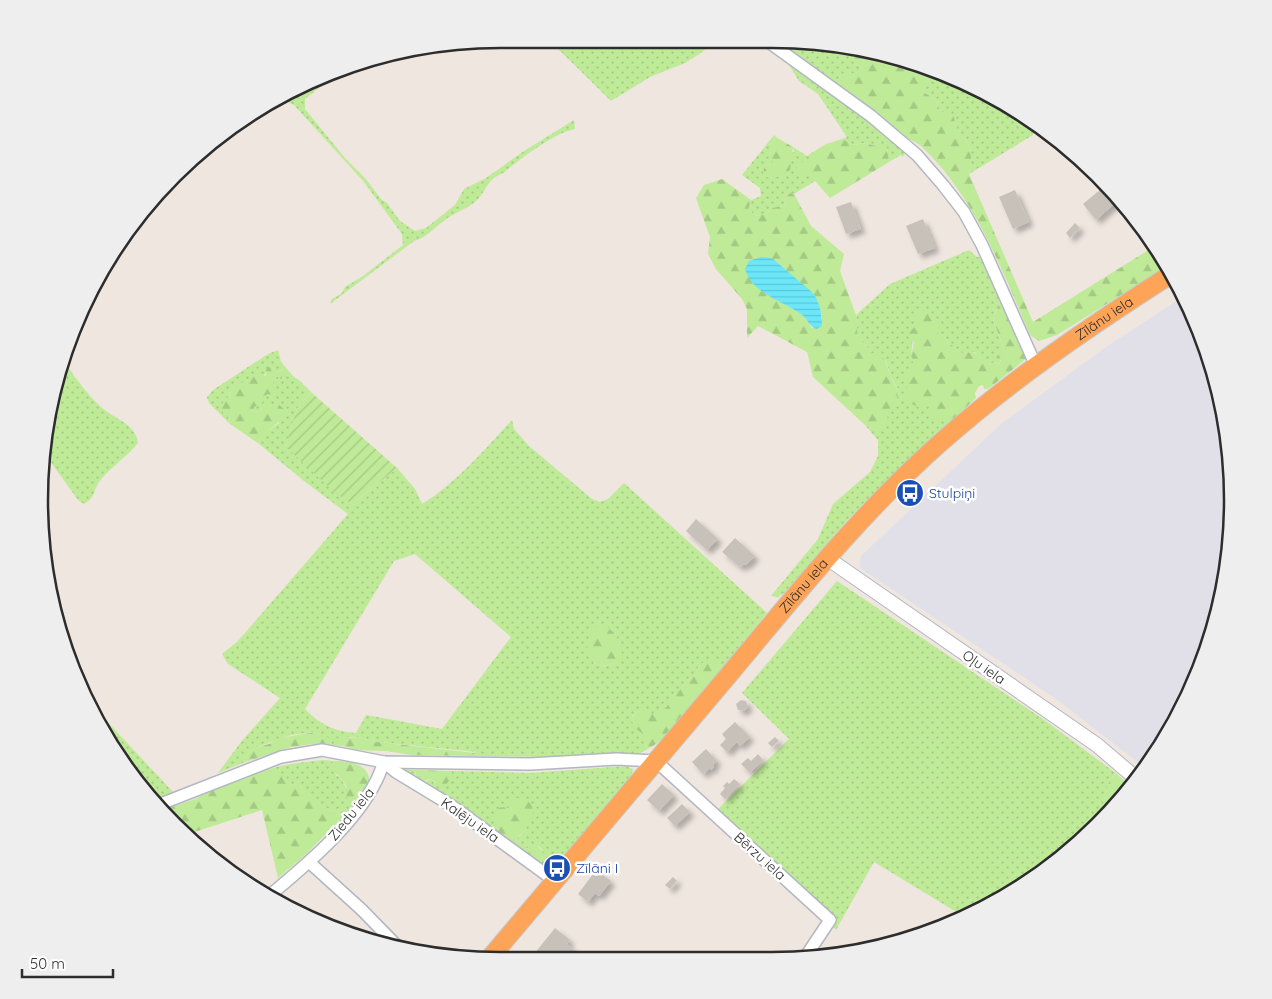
<svg xmlns="http://www.w3.org/2000/svg" width="1272" height="999" font-family="Quicksand,sans-serif">
<defs>
<pattern id="grass-dots" width="8" height="8" patternUnits="userSpaceOnUse" patternTransform="scale(1.25)"><rect width="8" height="8" fill="#bfea98"/><path d="M2 2h.1M6 6h.1" fill="none" stroke="#a4c983" stroke-width="1.8" stroke-linecap="round"/></pattern>
<pattern id="forest-firs" width="22" height="20" patternUnits="userSpaceOnUse" patternTransform="scale(1.25)"><rect width="22" height="20" fill="#bfea98"/><path d="M5 1l3.5 6h-7zM16 11l3.5 6h-7z" fill="#a4c983"/></pattern>
<pattern id="garden-furrows" width="10" height="10" patternUnits="userSpaceOnUse" patternTransform="scale(1.25)"><rect width="10" height="10" fill="#bfea98"/><path d="M-1 1l2-2M0 10L10 0M9 11l2-2" fill="none" stroke="#a4c983"/></pattern>
<pattern id="water-rules" width="6" height="5" patternUnits="userSpaceOnUse" patternTransform="scale(1.25)"><rect width="6" height="5" fill="#6be7f9"/><path d="M0 2.5h6" fill="none" stroke="#5dc6d6"/></pattern>
<filter id="shadow"><feDropShadow dx="4.5" dy="4.5" stdDeviation="2.5" flood-color="#0004"/></filter>
</defs>
<rect width="100%" height="100%" fill="#efe6df"/>
<polygon fill="#e1e0e8" points="1184,296 1209,351 1229,439 1232,529 1218,618 1186,703 1145,768 1056,699 860,568 861,556 1001,424 1106,347"/>
<g fill="url(#grass-dots)" fill-rule="evenodd">
<polygon points="548,39 716,39 701,53 685,63 650,77 611,101"/>
<polygon points="754,40 760,40 867,119 905,152 903,157 901,155 889,162 887,148 864,143 854,145 842,139 847,137 818,94 799,81 789,65"/>
<polygon points="774,40 802,40 853,50 854,64 861,66 862,70 858,75 849,73 840,75 838,80 840,86 849,90 869,109"/>
<path d="M340 71 305 99V109L345 158 365 178 381 199 387 203 400 221 415 231 426 228 455 205 464 189 486 178 524 151 574 120 575 129C554 133 523 157 507 170 503 174 498 175 494 178 486 184 483 196 475 202 466 209 454 213 445 220 435 227 426 238 414 241L330 304 332 299 342 293 345 287 363 276 403 245 402 234 364 182 294 105 281 99 286 100 292 95 289 92Z"/>
<path d="M937 72 1034 124 1032 127 1033 135 969 174C971 163 973 152 967 142 960 130 956 133 954 117L941 112 935 99 925 93 923 87 930 82 941 76Z"/>
<path d="M774 135 776 137C769 144 768 150 774 159L773 162 764 168 794 152 793 147 807 156 813 152 811 163 797 164V169L802 174 809 172 815 181 794 194 790 193 786 197 784 206 771 208 767 213 757 216 748 210 751 200 761 196 760 188 742 175Z"/>
<polygon points="969,250 977,257 983,256 1002,295 993,320 1004,349 999,364 995,362 987,365 975,352 960,353 942,335 914,327 911,356 914,361 909,385 949,423 882,485 850,517 784,593 778,597 771,596 818,539 833,504 870,472 878,456 878,440 865,425 878,430 898,389 890,375 886,361 871,353 870,350 858,337 856,315 890,284"/>
<path d="M278 350 281 362 294 377 299 380 311 392 298 407 285 446 352 504 397 468 415 489 422 504C457 482 484 450 512 420L514 429 529 446 592 499 600 502 608 499 624 483 767 613 722 668 718 663 698 667 697 674C679 683 673 709 654 716L647 711H638L632 716 648 735 645 740 646 750 640 753 547 757 470 756 475 752 370 741 357 737 338 738 343 746 330 745 332 741 314 732 291 735 255 748 242 759 245 762 218 773 241 742 280 698 228 664 222 654 238 641 348 514 304 481 258 443 264 434 279 423 264 404 260 412 254 411V407C263 397 272 391 274 377L277 376 280 379 286 377 282 370 277 372 271 367C256 393 218 370 230 424L209 403 207 397 213 390 268 354ZM415 554 511 637 442 729 366 715 356 733C333 731 321 725 305 709L394 561ZM589 644 614 664 605 666 594 663 587 650Z"/>
<path d="M63 360C75 377 92 402 109 413 121 421 136 427 138 443 127 457 108 469 99 482 93 492 95 498 84 504L78 500 45 454 54 381Z"/>
<polygon points="837,581 1043,719 1117,774 1110,778 1101,812 1101,819 1077,846 1003,898 963,916 874,862 836,930 709,818 789,739 742,693"/>
<polygon points="89,702 173,792 155,801 101,730"/>
<path d="M324 760 333 761 332 765 336 775 340 777 356 804 343 817 338 812 323 807 312 800 303 788 290 785 272 771 257 773C279 765 301 762 324 760Z"/>
<polygon points="626,766 633,769 631,778 553,871 549,871 541,865 542,849 538,846 529,847 521,852 509,842 513,842 524,832 510,809 498,834 401,769 416,770 415,775 426,782 430,779 435,783 452,776 451,771 531,773"/>
</g>
<g fill="url(#forest-firs)" fill-rule="evenodd">
<path d="M853 50 906 60 911 72H917L921 63 942 76 937 82H930L924 87 925 93 935 99 941 112H948L954 117C956 133 960 130 967 142 973 152 971 163 969 174L1033 322 1155 246 1169 265 1057 335 1039 341 1030 335C1002 270 975 197 922 147 916 141 909 140 903 136 895 131 889 125 882 119 868 109 856 93 840 86L838 80 840 75 849 73 858 74 862 70 861 66 854 64Z"/>
<polygon points="776,137 793,147 790,170 781,176 771,179 763,175 764,168 773,162 769,147"/>
<polygon points="842,139 854,145 864,143 877,146 883,144 887,148 889,162 830,198 815,181 809,173 802,174 797,170 797,164 805,161 810,163 813,152 826,144"/>
<path d="M722 179 751 200 748 210 757 216 767 213 771 208 784 206 786 197 790 193 794 194 811 226 844 254 840 271 856 315 858 337 870 350 871 353C888 356 885 363 890 375 896 389 899 384 897 401 890 407 886 411 888 421L878 430 865 425 813 377 807 352 758 326 747 338V309L742 299 716 269 708 254 710 237 696 198 704 185ZM817 300 822 316V326L812 328 803 315 792 308Z"/>
<path d="M1002 295 1027 358 988 389H984L983 385 979 386 975 393 976 398 949 423 943 418 939 421 933 418 929 406 918 407 906 401 905 392 908 385 903 381 902 376 914 361 911 356 914 342 908 334 914 327V317L922 311 932 313 940 323 937 333 942 335 960 353C974 352 980 350 987 365L995 362 999 364 1001 360 997 356 1004 348 993 320Z"/>
<path d="M267 367H271L277 372 284 370 286 373V377L280 379 277 376 274 377 273 384 276 387 277 392 273 395 268 394 264 396 262 404 254 407V411L260 412 264 404 269 401 272 404H278L284 409V417C275 426 265 432 258 443L230 424 229 417C220 415 221 406 224 399L229 397 232 390 243 382H247L257 372 265 376 267 373 266 370Z"/>
<path d="M600 625 607 626 616 636 623 649C622 651 622 654 621 657 615 669 593 668 588 655 586 649 589 639 590 631Z"/>
<path d="M710 660 718 663 722 668 666 736 656 744 646 750 645 740 647 735C638 732 631 727 632 717L638 711 647 710 654 715C673 709 678 684 697 674 698 665 701 662 710 660Z"/>
<polygon points="315,732 329,738 332,741 330,745 312,744 291,747 245,762 242,759 255,748 269,744 280,738"/>
<polygon points="340,737 350,738 357,737 370,741 475,753 470,756 412,755 386,751 356,750 343,746 337,738"/>
<path d="M333 761C349 761 375 764 368 788 366 793 360 799 356 804 347 804 345 795 347 787L340 777 333 771 332 765Z"/>
<path d="M416 770 451 771 452 776 446 785 441 786 430 779 422 782C417 779 415 776 416 770Z"/>
<polygon points="272,771 285,774 290,785 303,788 313,800 323,807 338,812 343,817 303,857 278,878 262,810 185,835 174,825 162,810 195,799 225,784 257,773"/>
<polygon points="1117,774 1131,787 1101,819 1101,812 1110,778"/>
<path d="M514 798C539 797 536 817 524 831 521 835 516 838 513 842 493 840 483 801 509 808V802Z"/>
<path d="M537 846C545 851 544 857 541 865L521 852 529 847Z"/>
</g>
<polygon fill="url(#garden-furrows)" points="311,392 397,468 352,504 333,491 285,446 298,407"/>
<path fill="url(#water-rules)" d="M761 257 772 258 813 293C820 303 822 314 822 326L817 329C809 327 808 319 801 314 781 300 753 294 745 269L749 261Z"/>
<g fill="#c8c1ba" filter="url(#shadow)">
<polygon points="1107,184 1121,198 1096,220 1083,204"/>
<polygon points="1015,190 1029,222 1013,229 999,197"/>
<polygon points="851,202 861,229 846,234 836,207"/>
<polygon points="923,219 935,248 918,254 906,226"/>
<polygon points="1075,223 1080,228 1070,238 1066,233"/>
<polygon points="696,519 718,539 707,550 686,531"/>
<polygon points="735,538 755,556 746,565 744,564 740,567 722,552"/>
<polygon points="741,700 746,701 748,707 744,711 738,710 736,704"/>
<polygon points="735,722 750,737 740,746 737,742 727,752 720,745 726,739 722,734"/>
<polygon points="775,737 779,741 772,747 768,743"/>
<polygon points="706,749 717,761 713,765 714,767 711,770 710,768 703,774 692,762"/>
<polygon points="758,754 763,760 750,773 741,764 748,758 751,761"/>
<polygon points="734,779 740,784 725,799 720,794 725,788 723,786 727,782 729,784"/>
<polygon points="662,784 674,795 659,811 647,800"/>
<polygon points="682,804 690,812 675,826 667,818"/>
<polygon points="596,870 611,881 599,896 595,893 588,902 578,894"/>
<polygon points="673,877 677,881 670,889 665,885"/>
<polygon points="555,928 570,940 567,944 574,950 565,960 541,960 534,954"/>
</g>
<g fill="none" stroke-linecap="round" stroke-linejoin="round">
<g stroke="#b3b7c2" stroke-width="14">
<g id="minor">
<polyline points="766,40 871,116 917,155 943,185 964,212 982,245 1036,366"/>
<polyline points="158,805 281,757 322,750 384,762 530,764 616,759 656,761 830,920 804,959"/>
<polyline points="309,862 362,910 400,949"/>
<path d="M269 896C305 866 354 825 375 783 379 777 381 769 384 762L396 772 452 806 555 881"/>
</g>
</g>
<g stroke="#b3b7c2" stroke-width="16">
<polyline id="tertiary" points="827,558 1097,745 1138,780"/>
</g>
<g stroke="#c8c8c8" stroke-width="20">
<g id="trunk">
<path id="s1" d="M489 959C570 863 651 767 732 671 798 592 863 511 940 443 1012 379 1092 325 1173 273"/>
</g>
</g>
<use href="#minor" stroke="#fff" stroke-width="11"/>
<use href="#tertiary" stroke="#fff" stroke-width="14"/>
<use href="#trunk" stroke="#fea458" stroke-width="18"/>
</g>
<defs>
<g id="bus-disc" transform="scale(1.4375)"><circle r="9.5" fill="#1a4fb4" stroke="#fff"/><path d="M-5-6H5V4H4V6H2V4H-2V6H-4V4H-5ZM-3.5-4V0h7V-4ZM-3.5 1.2v1.5H-2V1.2ZM2 1.2v1.5H3.5V1.2Z" fill="#fff"/></g>
</defs>
<g fill-rule="evenodd">
<use href="#bus-disc" x="910" y="493"/>
<use href="#bus-disc" x="557" y="868"/>
</g>
<g text-anchor="middle" stroke-width="5" stroke-linejoin="round" paint-order="stroke">
<g font-size="14" fill="#2d2d2d" stroke="#fff">
<text dy="5" stroke="none"><textPath href="#s1" startOffset="892">Zīlānu iela</textPath></text>
<text dy="5" stroke="none"><textPath href="#s1" startOffset="488">Zīlānu iela</textPath></text>
<text transform="translate(984 667) rotate(35)" y="5">Oļu iela</text>
<text transform="translate(351 814) rotate(-51)" y="5">Ziedu iela</text>
<text transform="translate(470 820) rotate(35)" y="5">Kalēju iela</text>
<text transform="translate(760 856) rotate(42)" y="5">Bērzu iela</text>
</g>
<g font-size="14" fill="#164399" stroke="#fff" text-anchor="start">
<text x="929" y="498">Stulpiņi</text>
<text x="576" y="873">Zīlāni I</text>
</g>
</g>
<path d="M0 0H1272V999H0ZM500 48H772A452 452 0 0 1 1224 500V500A452 452 0 0 1 772 952H500A452 452 0 0 1 48 500V500A452 452 0 0 1 500 48Z" fill="#eee" fill-rule="evenodd"/>
<path fill="none" stroke="#2d2d2d" stroke-width="2.5" d="M500 48H772A452 452 0 0 1 1224 500V500A452 452 0 0 1 772 952H500A452 452 0 0 1 48 500V500A452 452 0 0 1 500 48Z"/>
<path d="M22 969v8h91v-8" fill="none" stroke="#2d2d2d" stroke-width="2.5"/>
<text x="30" y="969" font-size="15" fill="#2d2d2d" stroke="#ffffff" stroke-width="4" paint-order="stroke">50 m</text>
</svg>
